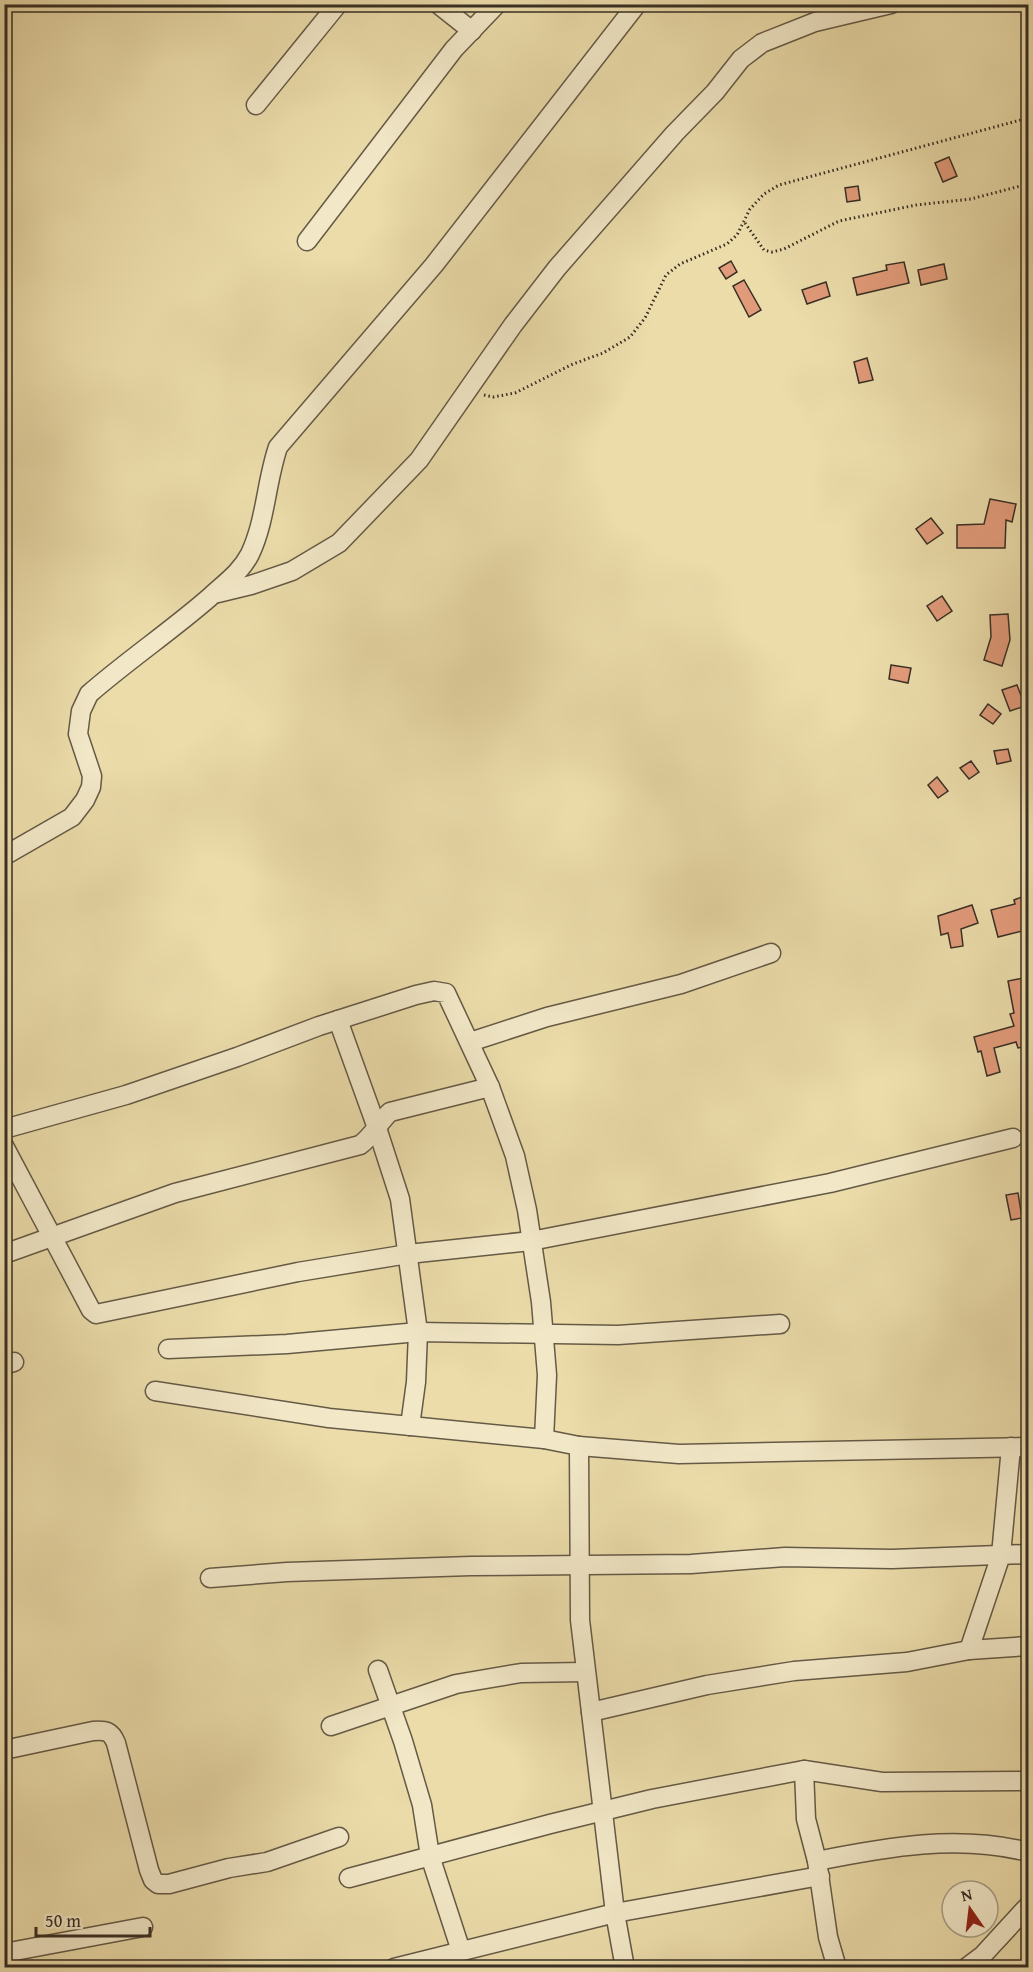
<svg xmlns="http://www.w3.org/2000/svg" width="1033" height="1972" font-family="'Gentium Book Plus',serif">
<rect width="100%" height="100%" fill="#ebdcaa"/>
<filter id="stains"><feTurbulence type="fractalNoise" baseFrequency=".00333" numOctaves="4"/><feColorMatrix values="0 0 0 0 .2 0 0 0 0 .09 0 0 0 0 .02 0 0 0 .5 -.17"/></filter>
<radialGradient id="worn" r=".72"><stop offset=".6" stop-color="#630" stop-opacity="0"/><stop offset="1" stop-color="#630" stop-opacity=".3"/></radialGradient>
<g fill="#e29b7a" stroke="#382f25" stroke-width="1.5">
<polygon points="949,157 957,176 943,182 935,163"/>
<polygon points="858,186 860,200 847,202 845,188"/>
<polygon points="731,261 737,272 726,279 719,268"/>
<polygon points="904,262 909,283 857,295 853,278 887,270 886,265"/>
<polygon points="944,264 947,279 921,285 918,270"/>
<polygon points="744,280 761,310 749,317 733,286"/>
<polygon points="826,282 830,296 807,304 802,290"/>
<polygon points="867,358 873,380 859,383 854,362"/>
<polygon points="990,499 1016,504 1012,522 1006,520 1005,548 957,548 957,525 984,524"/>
<polygon points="931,518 943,533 927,544 916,529"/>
<polygon points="942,596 952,611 937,621 927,606"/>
<polygon points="1008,614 1010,640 1002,666 984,660 991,637 990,615"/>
<polygon points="891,665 911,668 908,683 889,679"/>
<polygon points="1017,685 1025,706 1010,711 1002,690"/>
<polygon points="988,704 1001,714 993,724 980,715"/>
<polygon points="1008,749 1011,761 997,764 994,751"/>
<polygon points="971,761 979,772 969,779 960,768"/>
<polygon points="937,777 948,791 938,798 928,785"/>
<polygon points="1029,894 1029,935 1026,930 998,937 991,910 1015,904 1014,900"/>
<polygon points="972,905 978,923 961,929 963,946 951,948 948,933 941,935 938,916"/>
<polygon points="1029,977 1029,1046 1018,1048 1016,1042 994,1048 1000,1072 987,1076 981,1051 978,1052 974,1037 1014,1026 1010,1014 1014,1013 1008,981"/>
<polygon points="1018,1193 1022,1218 1011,1220 1006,1195"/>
</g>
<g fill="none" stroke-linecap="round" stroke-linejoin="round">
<g stroke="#655a46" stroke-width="21">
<g id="minor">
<polyline points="438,4 472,31"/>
<polyline points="256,105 338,4"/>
<polyline points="307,241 454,49 497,4"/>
<polyline points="218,593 251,585 292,571 339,543 419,460 513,325 557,268 675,133 715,92 741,59 762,43 815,22 891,4"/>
<path d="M4 856 72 817 85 800 91 787 92 776 78 734 81 711 89 694C128 660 171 631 210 597 225 583 241 572 250 554 266 520 266 482 278 447L434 265 637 4"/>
<polyline points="338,1020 377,1128 400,1199 418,1332 416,1382 410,1426"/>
<polyline points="470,1042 547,1017 681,984 771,953"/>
<polyline points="4,1129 126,1095 237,1057 319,1026 416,995 434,991 446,993 490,1087 515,1156 527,1210 541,1302 547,1375 544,1439"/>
<polyline points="4,1146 91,1310 96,1314 298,1272 408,1254 531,1241 830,1183 1013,1138"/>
<path d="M4 1254 175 1193 360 1145C373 1136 378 1123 390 1112L490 1087"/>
<polyline points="168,1349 287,1344 418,1332 618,1335 780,1324"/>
<polyline points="4,1365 14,1362"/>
<polyline points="155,1391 329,1418 544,1439 579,1446 679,1454 1028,1447"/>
<polyline points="579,1446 580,1620 615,1913 625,1968"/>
<polyline points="210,1578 287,1572 471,1566 691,1564 785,1557 892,1559 1028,1554"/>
<polyline points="969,1650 1001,1555 1011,1447"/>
<polyline points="378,1670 403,1741 422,1805 430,1856 461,1951"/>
<polyline points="591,1712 707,1685 794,1671 907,1662 969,1650 1028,1646"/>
<polyline points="331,1726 456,1684 521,1673 585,1672"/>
<path d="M4 1750 93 1731C106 1730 111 1731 116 1743L149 1870 153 1880 158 1884H169L229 1868 267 1862 339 1837"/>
<polyline points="804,1770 806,1819 817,1861 828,1937 837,1968"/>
<path d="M817 1861C887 1847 958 1834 1028 1852"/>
<polyline points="349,1878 550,1824 652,1799 804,1770 882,1782 1028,1781"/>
<polyline points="4,1953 143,1927"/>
<polyline points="394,1968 615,1913 820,1876"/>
<polyline points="966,1968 982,1956 1028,1906"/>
</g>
</g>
<g stroke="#382f25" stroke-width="3" stroke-dasharray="1.5 3" stroke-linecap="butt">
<polyline points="745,223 764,250 772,252 784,249 839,221 916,205 971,199 1028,184"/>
<polyline points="484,395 493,397 515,393 573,364 603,353 630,337 645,318 666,275 680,264 727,244 737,235 750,209 764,194 779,185 1028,118"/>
</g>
<use href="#minor" stroke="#f2e8c8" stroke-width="18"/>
</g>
<rect width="1033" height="1972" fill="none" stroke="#ebdcaa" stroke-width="24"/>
<rect x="6" y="6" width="1021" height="1960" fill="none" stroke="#382f25" stroke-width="3"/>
<rect x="12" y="12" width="1009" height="1948" fill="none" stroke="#382f25" stroke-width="1.5"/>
<g transform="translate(970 1909) rotate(346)"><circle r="28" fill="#f2e8c8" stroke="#a89e87" stroke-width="1.5"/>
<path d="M0-4.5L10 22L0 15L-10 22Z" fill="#8f2418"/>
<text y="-9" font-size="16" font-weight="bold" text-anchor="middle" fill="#382f25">N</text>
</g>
<path d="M36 1927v9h114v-9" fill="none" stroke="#382f25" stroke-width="3"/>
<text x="45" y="1927" font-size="18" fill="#382f25" stroke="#f2e8c8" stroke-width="4.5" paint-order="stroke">50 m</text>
<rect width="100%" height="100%" filter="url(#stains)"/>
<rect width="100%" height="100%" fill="url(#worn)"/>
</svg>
